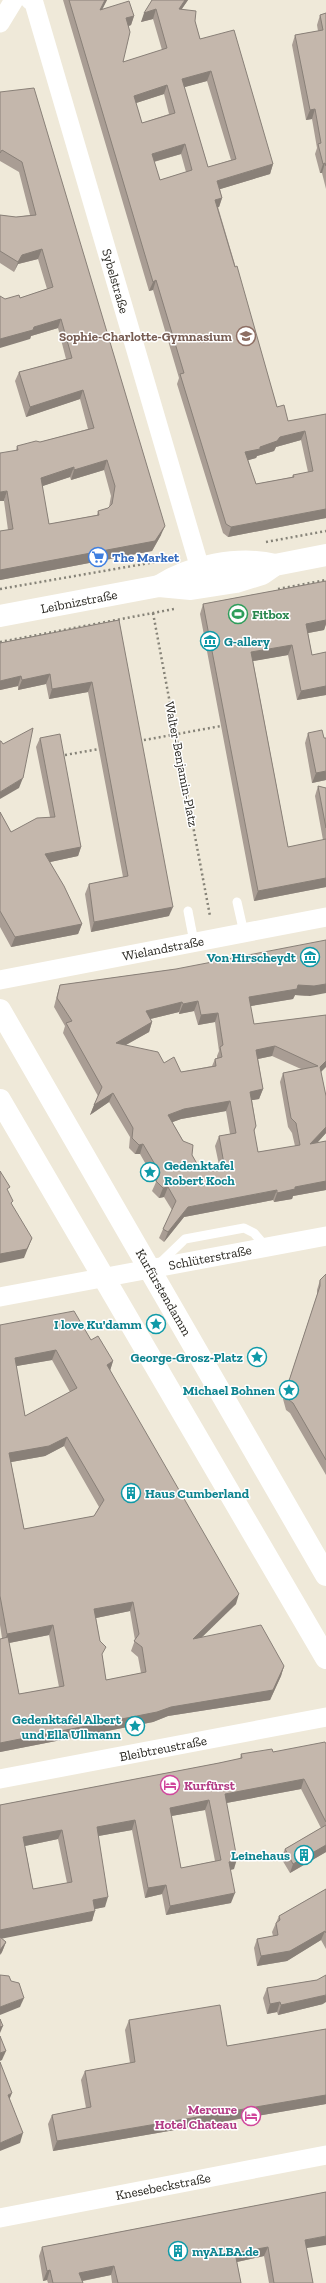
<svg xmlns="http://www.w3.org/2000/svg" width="326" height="2283" font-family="'Zilla Slab',serif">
<rect width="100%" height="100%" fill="#efe9d9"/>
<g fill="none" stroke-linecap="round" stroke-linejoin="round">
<g stroke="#868378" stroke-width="2.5" stroke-dasharray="2 3" stroke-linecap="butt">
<polyline points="266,542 326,531"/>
<polyline points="0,589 161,561"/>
<polyline points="278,589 326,580"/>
<polyline points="153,613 210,916"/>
<polyline points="0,642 174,609"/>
<polyline points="139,741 221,726"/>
<polyline points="65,755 99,749"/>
</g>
<g stroke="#fff" stroke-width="9">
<polyline points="237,902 244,933"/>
<polyline points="188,911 194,942"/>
<polyline points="158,1265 185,1239 244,1228 254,1233 266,1247"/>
</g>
<g stroke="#fff" stroke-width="19">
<polyline points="30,0 34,3 204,582"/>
<polyline points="0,23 14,0"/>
<polyline points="0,980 326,917"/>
<polyline points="0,1297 326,1236"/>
<polyline points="0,1779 326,1717"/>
<polyline points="0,2218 326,2155"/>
</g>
<g stroke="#fff" stroke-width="22">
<path d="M159 586C190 566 239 556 275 565"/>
<polyline points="0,616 159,586 191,589 236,582 262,574 275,565 326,555"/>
<polyline points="0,1010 326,1575"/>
<polyline points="0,1100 326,1658"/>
</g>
</g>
<g fill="#a99d94" fill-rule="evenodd">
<path d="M63 0H107L102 9 134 16 131 25 129 26 123 62 162 50 153 19 141 22 152 0H188L181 10 195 21 200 39 273 164 270 174 220 189 222 198 219 207H218L277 407 288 421 326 414V518L228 537 223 533 177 384 179 378 153 290 149 291ZM207 81 231 160 208 167 184 87ZM164 94 169 114 142 123 136 103ZM181 154 186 172 160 180 154 162ZM301 440 308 472 293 475 292 477 256 484 248 460 256 458 257 456 274 451 276 447Z"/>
<polygon points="326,13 326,189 322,173 320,173 315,154 317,148 312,119 306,120 292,45 295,35 318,31 317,25 320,15"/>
<path d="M0 92 161 535 152 551 0 580V531L8 530 4 501 17 446 40 442 88 429 80 399 26 417 15 381 19 372 66 359 58 328 31 336 30 339 5 299 20 298 47 289 38 259 18 264 14 272 0 263V215L16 217 30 215 19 172 0 161ZM104 470 111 496 109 507 108 508 98 511 97 515 49 524 42 486 70 477 71 480Z"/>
<polygon points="326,581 326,624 324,630 308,633 312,655 326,652 326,695 297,700 288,655 253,661 288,847 323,840 315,796 318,786 326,788 326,887 254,901 200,614 203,604"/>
<polygon points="119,620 169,916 91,932 85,894 89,884 123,877 88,692 49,699 46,684 18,690 18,686 0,690 0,643"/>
<polygon points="308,733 324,738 326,780 312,783 305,743"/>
<polygon points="40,738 81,847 78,856 50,862 82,924 78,934 11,947 0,927 0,812 11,832 50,817 36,747"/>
<path d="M176 969 310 996 295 995 293 999 250 1006 254 1024 326 1015 321 1072 326 1096V1133L317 1143 326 1141V1190L293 1196 292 1199 274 1202 273 1200 184 1217 164 1242 159 1238 163 1229 172 1210 164 1197 159 1198 152 1191 156 1182 140 1154H135L129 1148 130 1137 109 1102 90 1115 98 1096 63 1033 65 1026 54 1007 57 995 60 985ZM194 1011 198 1025 215 1022 219 1051 217 1056V1058L215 1059 212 1066 181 1072 126 1045 149 1032 152 1022 150 1019 179 1012V1014ZM272 1056 301 1069 283 1073 280 1082 288 1127 292 1133 295 1146 258 1152 254 1132 256 1126 252 1100 259 1099 263 1089 258 1059ZM226 1111 230 1134 219 1136 215 1146 219 1165 200 1169 172 1122 181 1119Z"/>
<polygon points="326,1274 326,1475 290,1413 286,1410 283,1399 317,1295 317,1290 320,1280"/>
<path d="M0 1325 91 1340 113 1361 110 1370 236 1604 201 1637 284 1666 281 1676 270 1700 168 1716 153 1722 0 1752 2 1638 0 1625ZM52 1360 70 1392 25 1416 16 1366ZM64 1446 99 1507 94 1516 24 1529 11 1462 45 1456ZM130 1611 135 1640 131 1651 138 1657 141 1673 106 1680 96 1618ZM49 1635 59 1687 19 1694 9 1643Z"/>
<path d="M326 1744V1852L290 1873 281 1858 285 1849 321 1828 301 1789 226 1803 234 1869 230 1870 231 1903 166 1915 162 1894 145 1898 132 1830 98 1836 105 1907 95 1909 92 1921 1 1938 6 1942 2 1952 1 1954 0 1805 219 1763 240 1759 241 1754 273 1752ZM205 1810 215 1861 181 1868 171 1816ZM58 1839 67 1883 33 1889 25 1846Z"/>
<polygon points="326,1889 326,1949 321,1940 287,1961 257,1966 254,1948 257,1939 273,1936 272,1932 279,1916"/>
<polygon points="317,1980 323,2004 278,2015 277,2012 267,2014 263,1998 267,1988"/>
<polygon points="129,2020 227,2046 326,2029 326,2104 53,2151 48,2124 52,2115 86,2108 81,2080 85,2071 130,2063 125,2030"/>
<polygon points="326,2192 306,2248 313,2283 269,2283 264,2256 237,2262 241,2283 112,2283 111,2275 83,2281 83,2283 48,2283 47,2280 43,2281 39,2256 42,2247"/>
</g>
<g fill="#898078">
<polygon points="105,0 107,0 97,20 100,10"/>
<polygon points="185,0 188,0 175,19 179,9"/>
<polygon points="156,9 153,19 141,22 144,13"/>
<polygon points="134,16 131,25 123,28 126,18"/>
<polygon points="211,71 207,81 178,89 182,79"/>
<polygon points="167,85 164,94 130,105 134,96"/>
<polygon points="315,109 312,119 306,120 310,110"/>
<polygon points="185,144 181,154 149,163 152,154"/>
<polygon points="325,163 322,173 320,173 323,164"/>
<polygon points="273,164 270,174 214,191 217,181"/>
<polygon points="222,198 219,207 212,209 215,200"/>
<polygon points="42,249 38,259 18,264 14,272 18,262 22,255"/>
<polygon points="156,280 153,290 149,291 153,282"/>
<polygon points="61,319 58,328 31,336 30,339 0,348 0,339 34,327"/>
<polygon points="83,390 80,399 26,417 30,407"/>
<polygon points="305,431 301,440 276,447 274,451 257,456 256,458 242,462 245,452 260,447 280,437"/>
<polygon points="107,460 104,470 71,480 74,470"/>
<polygon points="74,467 70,477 37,488 41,478"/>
<polygon points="7,491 4,501 0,501 0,492"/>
<polygon points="326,509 326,518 228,537 231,527"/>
<polygon points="165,526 161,535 152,551 0,580 0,570"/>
<polygon points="326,620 326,624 324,630 303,634 306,624"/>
<polygon points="292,645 288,655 248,662 251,652"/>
<polygon points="50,674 46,684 18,690 22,680"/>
<polygon points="21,676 18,686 0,690 0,681"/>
<polygon points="92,682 88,692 49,699 52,689"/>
<polygon points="326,686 326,695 297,700 301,691"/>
<polygon points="326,771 326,780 312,783 316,773"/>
<polygon points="23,778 19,788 0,799 0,792"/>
<polygon points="81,847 78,856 41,864 45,854"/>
<polygon points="326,878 326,887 254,901 258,891"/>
<polygon points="173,907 169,916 91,932 94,922"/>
<polygon points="82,924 78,934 11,947 15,937"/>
<polygon points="326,984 326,993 310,996 295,995 293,999 245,1007 249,997 298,985"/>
<polygon points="198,1001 194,1011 179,1014 183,1004"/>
<polygon points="182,1002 179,1012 142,1021 146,1011"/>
<polygon points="218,1013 215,1022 198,1025 201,1015"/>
<polygon points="152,1022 149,1032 113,1052 116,1043"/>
<polygon points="275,1046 272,1056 253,1060 256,1050"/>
<polygon points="326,1061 326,1067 317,1076 320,1067"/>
<polygon points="263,1089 259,1099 247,1101 250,1092"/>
<polygon points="113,1093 109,1102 90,1115 94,1105"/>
<polygon points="230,1101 226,1111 181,1119 165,1125 168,1115 184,1109"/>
<polygon points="326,1127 326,1133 307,1154 310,1144"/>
<polygon points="143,1144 140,1154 135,1154 139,1145"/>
<polygon points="326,1181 326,1190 293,1196 292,1199 274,1202 277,1193 295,1187"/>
<polygon points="168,1187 164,1197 159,1198 163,1188"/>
<polygon points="277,1190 273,1200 184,1217 164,1242 168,1232 188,1207"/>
<polygon points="32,1238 24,1258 0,1263 0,1254"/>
<polygon points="56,1350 52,1360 11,1367 15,1358"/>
<polygon points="113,1361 110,1371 107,1365"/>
<polygon points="67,1437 64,1446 45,1456 6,1463 9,1453"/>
<polygon points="239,1594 236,1604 190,1649 193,1639"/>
<polygon points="133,1602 130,1611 91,1619 94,1609"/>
<polygon points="53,1625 49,1635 4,1644 7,1634"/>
<polygon points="284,1666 281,1676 270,1700 168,1716 153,1722 0,1752 0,1743"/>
<polygon points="304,1779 301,1789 221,1804 225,1794"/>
<polygon points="209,1800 205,1810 166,1817 170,1808"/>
<polygon points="135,1820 132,1830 93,1837 97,1827"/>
<polygon points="62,1830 58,1839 20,1847 23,1837"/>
<polygon points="326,1845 326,1852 290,1873 293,1864"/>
<polygon points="237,1859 234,1869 225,1871 229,1862"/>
<polygon points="166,1885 162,1894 145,1898 148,1888"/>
<polygon points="235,1893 231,1903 166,1915 170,1906"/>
<polygon points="108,1897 105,1907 90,1910 93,1900"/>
<polygon points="95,1911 92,1921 0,1939 0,1930"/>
<polygon points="325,1931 321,1940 287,1961 257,1966 261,1956"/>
<polygon points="6,1942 2,1952 0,1955 0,1950"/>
<polygon points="326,1995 326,2002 323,2004 278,2015 281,2005"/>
<polygon points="24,1998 20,2007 0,2015 0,2007"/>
<polygon points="280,2002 277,2012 267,2014 270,2004"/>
<polygon points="3,2026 0,2033 0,2027"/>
<polygon points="6,2051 2,2060 0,2061 0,2053"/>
<polygon points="12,2093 8,2103 8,2095"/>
<polygon points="326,2095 326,2104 53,2151 57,2141"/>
<polygon points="23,2133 20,2143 0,2151 0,2143"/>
<polygon points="326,2236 326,2245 301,2249 305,2240"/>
<polygon points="268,2247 264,2256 232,2263 235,2253"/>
<polygon points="114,2266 111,2275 76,2282 79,2273"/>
<polygon points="50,2270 47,2280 43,2281 47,2271"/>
</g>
<g fill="#c4b7ac" stroke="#898078" fill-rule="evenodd">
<path d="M69 0H105L100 10 129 1 134 16 126 18 130 32 123 62 167 48 156 9 144 13 152 0H185L179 9 196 11 195 21 200 39 234 30 273 164 217 181 222 198 215 200 235 267 237 266 277 407 284 405 288 421 326 414V509L231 527 226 524 180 374 184 373 156 280 153 282ZM211 71 236 159 208 167 182 79ZM167 85 175 113 142 123 134 96ZM185 144 192 170 160 180 152 154ZM305 431 313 471 293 475 294 477 256 484 245 452 260 449V447L277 441 280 437Z"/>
<polygon points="326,13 326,166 325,163 323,164 318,144 321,143 315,109 310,110 295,35 323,30 320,15"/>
<path d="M34 88 165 526 155 541 0 570V531L13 529 7 491 0 492V453L18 450 17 446 36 441 40 442 94 428 83 390 30 407 19 372 72 358 61 319 34 327 33 330 0 339V296L5 299 19 295 20 298 53 287 42 249 22 255 18 262 0 251V215L16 217 36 215 22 162 2 150 0 153V92ZM107 460 115 486 112 504 108 508 98 511 99 515 49 524 41 478 74 467V470Z"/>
<polygon points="326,581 326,620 306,624 312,655 326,652 326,686 301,691 292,645 251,652 288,847 326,839 326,878 258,891 203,604"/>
<polygon points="119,620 173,907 94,922 89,884 128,876 92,682 52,689 50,674 22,680 21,676 0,681 0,643"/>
<polygon points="33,728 23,778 0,792 0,741 1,741 3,744"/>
<polygon points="322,730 324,738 326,738 326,771 316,773 308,733"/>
<polygon points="60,734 81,847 45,854 64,886 82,924 15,937 0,911 0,812 11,832 37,818 55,817 40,738"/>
<polygon points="318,786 326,788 326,828"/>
<path d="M326 940V984L314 986 298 985 297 989 249 997 254 1024 326 1015V1061L320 1067 326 1096V1127L310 1144 326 1141V1181L295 1187V1189L277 1193V1190L188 1207 168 1232 163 1229 176 1201 168 1187 163 1188 156 1181 160 1173 143 1144 139 1145 132 1138 133 1128 113 1093 94 1105 102 1087 66 1023 72 1021 57 998 60 985 176 969ZM198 1001 201 1015 218 1013 223 1045 220 1047 222 1057 215 1059 216 1066 181 1072 174 1057 164 1063 158 1052 116 1043 152 1022 146 1011 182 1002 183 1004ZM275 1046 318 1066 283 1073 291 1118 296 1123 300 1145 258 1152 254 1130 256 1126 250 1092 263 1089 256 1050ZM230 1101 236 1133 219 1136 224 1164 200 1169 192 1155 193 1145 183 1141 168 1115 184 1109Z"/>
<polygon points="0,1171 10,1187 7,1189 13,1201 11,1203 32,1238 27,1249 0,1254"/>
<polygon points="326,1274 326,1460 293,1403 289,1400 286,1390 320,1286 320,1280"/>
<path d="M74 1311 91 1340 98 1336 113 1361 107 1365 239 1594 193 1639 261 1625 284 1666 273 1690 171 1707 157 1712 0 1743V1639L8 1637 19 1694 64 1686 53 1625 7 1634 0 1596V1325ZM56 1350 77 1388 25 1416 15 1358ZM67 1437 104 1500 94 1516 24 1529 9 1453 49 1446ZM133 1602 139 1634 134 1641 142 1647 146 1672 106 1680 102 1654 106 1647 100 1641 94 1609Z"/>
<path d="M325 1742 326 1744V1822L304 1779 225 1794 237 1859 229 1862 235 1893 170 1906 166 1885 148 1888 135 1820 97 1827 108 1897 93 1900 95 1911 0 1930V1805L219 1763 242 1758 241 1754 272 1749 273 1752ZM209 1800 221 1860 181 1868 170 1808ZM62 1830 72 1882 33 1889 23 1837Z"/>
<polygon points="326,1825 326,1845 293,1864 285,1849"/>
<polygon points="326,1889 326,1933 325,1931 290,1951 261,1956 257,1939 278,1935 276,1923 280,1920 279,1916"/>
<polygon points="0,1937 6,1942 0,1950"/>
<polygon points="0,1975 9,1976 11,1981 19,1983 24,1998 0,2007"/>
<polygon points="326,1975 326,1995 281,2005 280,2002 270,2004 267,1988 317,1980"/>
<polygon points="220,2005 227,2046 326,2029 326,2095 57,2141 52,2115 91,2107 85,2071 135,2062 129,2020"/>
<polygon points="0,2019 3,2026 0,2027"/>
<polygon points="0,2036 6,2051 0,2053"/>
<polygon points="0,2062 12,2093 8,2095 23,2133 0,2143"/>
<polygon points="326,2192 326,2236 305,2240 313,2283 274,2283 268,2247 235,2253 241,2283 118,2283 114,2266 79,2273 83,2283 53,2283 50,2270 47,2271 42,2247"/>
</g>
<defs>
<g id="school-ring" transform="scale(1)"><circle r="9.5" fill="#fff" stroke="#8d6e63" stroke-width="1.5"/><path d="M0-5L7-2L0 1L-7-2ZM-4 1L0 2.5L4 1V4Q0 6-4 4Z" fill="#8d6e63"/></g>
<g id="supermarket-ring" transform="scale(1)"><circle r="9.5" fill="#fff" stroke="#3f7fe0" stroke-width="1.5"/><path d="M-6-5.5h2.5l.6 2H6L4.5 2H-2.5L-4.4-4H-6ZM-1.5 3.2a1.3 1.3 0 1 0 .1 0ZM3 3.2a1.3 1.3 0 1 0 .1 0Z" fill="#3f7fe0"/></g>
<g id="stadium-ring" transform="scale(1)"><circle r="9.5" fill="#fff" stroke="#2e9e5b" stroke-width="1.5"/><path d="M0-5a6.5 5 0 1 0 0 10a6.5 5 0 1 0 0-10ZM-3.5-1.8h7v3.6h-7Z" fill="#2e9e5b"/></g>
<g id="museum-ring" transform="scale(1)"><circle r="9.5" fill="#fff" stroke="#0f9aa8" stroke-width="1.5"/><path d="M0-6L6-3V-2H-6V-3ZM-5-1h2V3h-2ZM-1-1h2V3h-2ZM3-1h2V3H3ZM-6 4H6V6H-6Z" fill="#0f9aa8"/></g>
<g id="sight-ring" transform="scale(1)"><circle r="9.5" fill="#fff" stroke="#0f9aa8" stroke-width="1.5"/><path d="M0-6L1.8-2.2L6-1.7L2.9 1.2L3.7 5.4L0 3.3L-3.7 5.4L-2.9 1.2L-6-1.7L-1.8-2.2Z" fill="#0f9aa8"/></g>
<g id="building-ring" transform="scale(1)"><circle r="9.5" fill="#fff" stroke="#0f9aa8" stroke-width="1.5"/><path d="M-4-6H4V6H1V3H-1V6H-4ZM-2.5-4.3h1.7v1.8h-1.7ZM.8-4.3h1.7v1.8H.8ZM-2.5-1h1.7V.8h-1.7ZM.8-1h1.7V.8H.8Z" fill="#0f9aa8"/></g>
<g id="hotel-ring" transform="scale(1)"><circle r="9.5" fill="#fff" stroke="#d1479c" stroke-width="1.5"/><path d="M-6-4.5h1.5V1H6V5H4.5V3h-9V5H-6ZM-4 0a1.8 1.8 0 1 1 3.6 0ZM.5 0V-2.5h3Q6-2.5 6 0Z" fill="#d1479c"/></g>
</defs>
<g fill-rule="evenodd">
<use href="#school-ring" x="246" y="336"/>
<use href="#supermarket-ring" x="98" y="557"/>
<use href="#stadium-ring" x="238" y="614"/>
<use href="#museum-ring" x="210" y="641"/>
<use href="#museum-ring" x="310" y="957"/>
<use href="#sight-ring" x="150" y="1172"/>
<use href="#sight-ring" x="156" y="1324"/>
<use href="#sight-ring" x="257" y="1357"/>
<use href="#sight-ring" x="289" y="1390"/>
<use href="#building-ring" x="131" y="1493"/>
<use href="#sight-ring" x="135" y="1726"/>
<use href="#hotel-ring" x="170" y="1785"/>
<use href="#building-ring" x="304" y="1855"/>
<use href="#hotel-ring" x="251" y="2116"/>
<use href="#building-ring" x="178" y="2251"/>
</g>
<g text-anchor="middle" stroke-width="3" stroke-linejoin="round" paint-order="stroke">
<g font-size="13" fill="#282620" stroke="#fff">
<text transform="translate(116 281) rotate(74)" y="5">Sybelstraße</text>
<text transform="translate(79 601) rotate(-11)" y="5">Leibnizstraße</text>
<text transform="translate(182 764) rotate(79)" y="5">Walter-Benjamin-Platz</text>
<text transform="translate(163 948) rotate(-11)" y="5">Wielandstraße</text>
<text transform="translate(210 1257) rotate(-11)" y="5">Schlüterstraße</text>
<text transform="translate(164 1292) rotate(60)" y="5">Kurfürstendamm</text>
<text transform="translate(163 1748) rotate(-11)" y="5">Bleibtreustraße</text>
<text transform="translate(163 2186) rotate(-11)" y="5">Knesebeckstraße</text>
</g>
<g font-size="13" font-weight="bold" fill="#785e54" stroke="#fff" text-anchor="end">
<text x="232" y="341">Sophie-Charlotte-Gymnasium</text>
</g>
<g font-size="13" font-weight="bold" fill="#366cbe" stroke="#fff" text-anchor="start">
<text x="112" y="562">The Market</text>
</g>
<g font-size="13" font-weight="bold" fill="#27864d" stroke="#fff" text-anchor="start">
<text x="252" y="619">Fitbox</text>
</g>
<g font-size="13" font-weight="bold" fill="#0d838f" stroke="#fff" text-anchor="end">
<text x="224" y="646" text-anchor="start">G-allery</text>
<text x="296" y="962">Von Hirscheydt</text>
<text x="164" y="1170" text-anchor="start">Gedenktafel<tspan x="164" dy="15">Robert Koch</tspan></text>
<text x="142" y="1329">I love Ku'damm</text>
<text x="243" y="1362">George-Grosz-Platz</text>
<text x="275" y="1395">Michael Bohnen</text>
<text x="145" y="1498" text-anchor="start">Haus Cumberland</text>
<text x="121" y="1724">Gedenktafel Albert<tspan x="121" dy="15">und Ella Ullmann</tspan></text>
<text x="290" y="1860">Leinehaus</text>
<text x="192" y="2256" text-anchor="start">myALBA.de</text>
</g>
<g font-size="13" font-weight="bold" fill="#b23c85" stroke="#fff" text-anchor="start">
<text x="184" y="1790">Kurfürst</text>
<text x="237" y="2114" text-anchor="end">Mercure<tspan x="237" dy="15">Hotel Chateau</tspan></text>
</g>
</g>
</svg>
